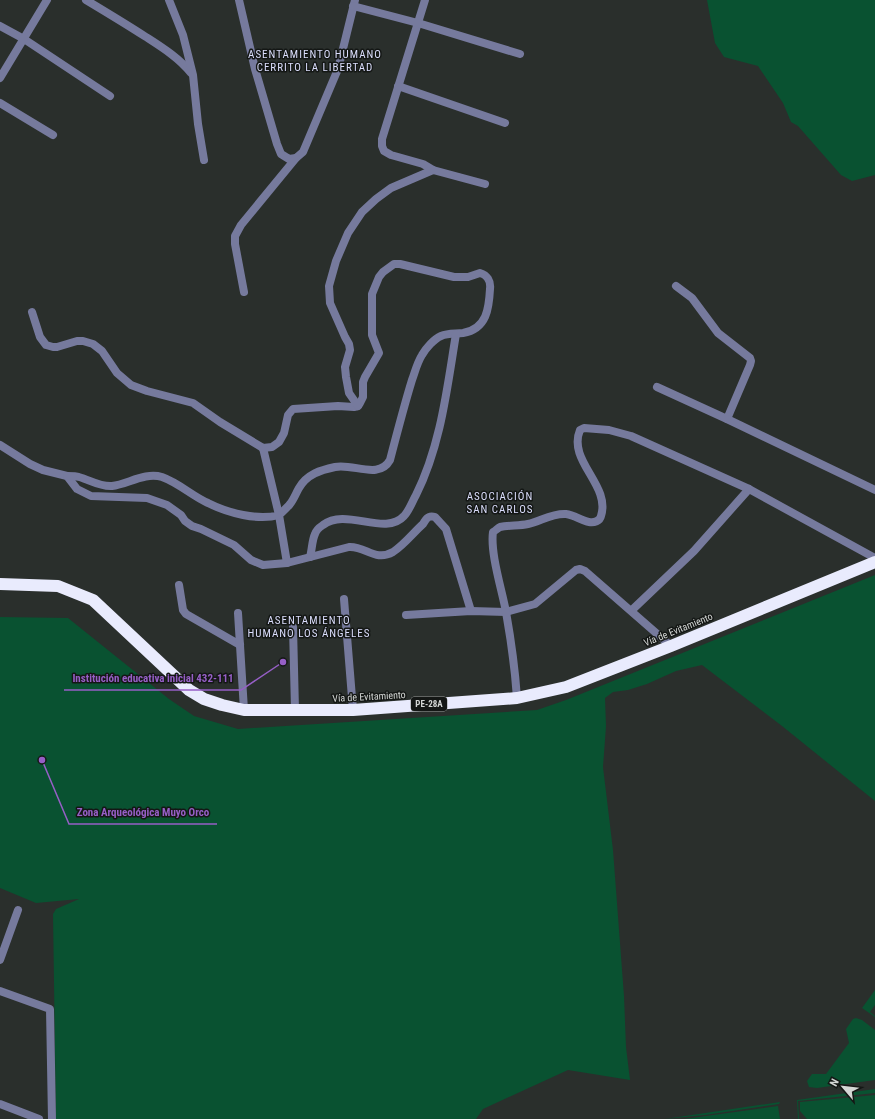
<svg xmlns="http://www.w3.org/2000/svg" width="875" height="1119" font-family="'Roboto Condensed',sans-serif">
<rect width="100%" height="100%" fill="#2a2f2c"/>
<g fill="#095231">
<polygon points="707,0 875,0 875,175 852,181 841,175 798,126 791,122 783,103 758,66 724,57 715,43"/>
<polygon points="875,575 875,801 782,726 702,665 676,671 647,684 628,690 613,692 605,698 606,726 603,767 613,850 624,996 626,1047 630,1080 568,1070 483,1109 476,1119 56,1119 53,914 56,909 79,899 36,903 0,888 0,617 68,618 169,699 194,716 238,729 537,710 566,700"/>
<polygon points="875,990 875,1005 870,1012 875,1016 875,1017 862,1008"/>
<polygon points="856,1018 862,1020 875,1030 875,1080 817,1088 809,1087 807,1081 812,1074 826,1074 849,1043 846,1029 853,1019"/>
<polygon points="875,1089 875,1093 798,1101 799,1119 798,1119 797,1100"/>
<polygon points="875,1095 875,1119 807,1119 800,1111 800,1102"/>
<polygon points="780,1102 779,1104 705,1115 665,1119"/>
<polygon points="778,1106 780,1119 684,1119"/>
</g>
<g fill="none" stroke-linecap="round" stroke-linejoin="round">
<g stroke="#767a9d" stroke-width="8">
<path d="M86 0C106 12 126 24 146 37 163 48 179 58 191 73"/>
<polyline points="169,0 183,35 193,75 198,124 204,160"/>
<polyline points="239,0 255,69 277,144 281,154 289,159 296,158 303,152 338,69 355,0"/>
<polyline points="425,0 382,139 382,146 384,151 391,155 423,164 433,170"/>
<polyline points="353,6 418,23 520,54"/>
<polyline points="0,26 24,39 110,96"/>
<polyline points="0,78 47,0"/>
<polyline points="398,86 505,123"/>
<polyline points="0,103 53,135"/>
<polyline points="676,286 692,298 718,333 750,358 751,361 750,365 727,419"/>
<polyline points="244,292 235,244 235,236 241,225 296,158"/>
<path d="M32 312 40 337 46 345 53 347H57L77 341H83L93 344 102 351 117 373 131 385 147 391 193 403 220 422 263 448 272 447 279 442 284 433 288 415 293 409 338 406 354 407 358 406 360 403 363 397V382L365 377 379 353 372 335V294L379 277 383 272 394 264H400L454 277H468L480 273C487 275 491 281 490 289 489 308 487 329 463 333 455 334 448 333 441 336 434 339 426 348 422 355 417 363 415 372 412 380 404 406 397 433 390 460 379 480 353 463 335 467 321 470 307 474 299 488 296 493 294 499 290 504 287 508 282 512 279 515L287 563"/>
<polyline points="657,387 727,419 875,490"/>
<polyline points="358,406 349,393 346,377 345,367 350,350 349,344 345,337 330,303 329,286 336,261 348,233 362,212 376,199 391,188 433,170 485,184"/>
<path d="M0 445 30 464 43 470 67 476 77 489 91 496 147 498 167 505 181 515 185 521 192 526 201 529 234 545 251 560 263 565 287 563 349 547C366 546 375 562 393 552 404 545 414 532 423 524 425 521 426 518 429 517 431 516 432 516 435 517L446 529 471 611"/>
<path d="M67 476C71 476 76 476 79 477 90 480 100 487 112 486 128 484 145 472 162 477 179 483 192 496 208 503 228 513 258 521 279 515L263 448"/>
<path d="M310 557C312 550 312 540 315 534 316 530 320 527 323 525 346 507 385 537 404 516 409 511 412 502 416 495 441 445 447 388 456 334"/>
<polyline points="179,585 183,610 186,614 240,645"/>
<polyline points="344,599 353,710"/>
<polyline points="632,610 694,551 749,489"/>
<polyline points="238,613 244,710"/>
<polyline points="406,615 471,611 506,612 535,604 576,570 580,569 585,571 671,646"/>
<polyline points="293,627 295,710"/>
<path d="M517 698C515 669 511 640 506 612 502 590 490 553 493 532 495 531 498 528 500 527 509 525 519 526 528 524 541 521 552 513 566 514 575 515 581 521 589 522 594 523 600 521 601 516 611 485 567 461 580 430L584 428 609 430 631 436 749 489 875 558"/>
<polyline points="0,960 18,910"/>
<polyline points="0,991 50,1009 52,1119"/>
<polyline points="0,1104 39,1119"/>
</g>
<polyline stroke="#e9ebfd" stroke-width="12" points="0,584 58,586 93,600 189,690 204,699 222,705 244,710 353,710 517,698 566,687 671,646 875,562"/>
</g>
<g text-anchor="middle" stroke-width="3" stroke-linejoin="round" paint-order="stroke">
<rect fill="#141715" stroke="#9a9d9b" stroke-width="1" x="411" y="697" width="36" height="14" rx="3"/>
<g font-size="9" font-weight="bold" fill="#d4d7d5">
<text x="429" y="707">PE-28A</text>
</g>
<g font-size="10" fill="#d4d7d5" stroke="#141715">
<text transform="translate(678 629) rotate(-22)" y="4">Vía de Evitamiento</text>
<text transform="translate(369 696) rotate(-3)" y="4">Vía de Evitamiento</text>
</g>
<g font-size="11" letter-spacing="1" fill="#dbdefc" stroke="#141715">
<text x="315" y="58">ASENTAMIENTO HUMANO<tspan x="315" dy="13">CERRITO LA LIBERTAD</tspan></text>
<text x="500" y="500">ASOCIACIÓN<tspan x="500" dy="13">SAN CARLOS</tspan></text>
<text x="309" y="624">ASENTAMIENTO<tspan x="309" dy="13">HUMANO LOS ÁNGELES</tspan></text>
</g>
</g>
<path fill="none" stroke="#965fc6" stroke-width="1.5" d="M283 662L241 690H64M42 760L69 824H217"/>
<g fill="#965fc6" stroke="#141715" stroke-width="1.5">
<circle cx="283" cy="662" r="4"/>
<circle cx="42" cy="760" r="4"/>
</g>
<g font-size="11" text-anchor="middle" font-weight="bold" fill="#965fc6" stroke="#141715" stroke-width="3" stroke-linejoin="round" paint-order="stroke">
<text x="153" y="682">Institución educativa inicial 432-111</text>
<text x="143" y="816">Zona Arqueológica Muyo Orco</text>
</g>
<g transform="translate(843 1087) rotate(298)" stroke="#141715" stroke-width="3" paint-order="stroke">
<path d="M0-3L7 15L0 10L-7 15Z" fill="#d4d7d5"/>
<text y="-6" font-size="11" font-weight="bold" text-anchor="middle" fill="#d4d7d5">N</text>
</g>
</svg>
